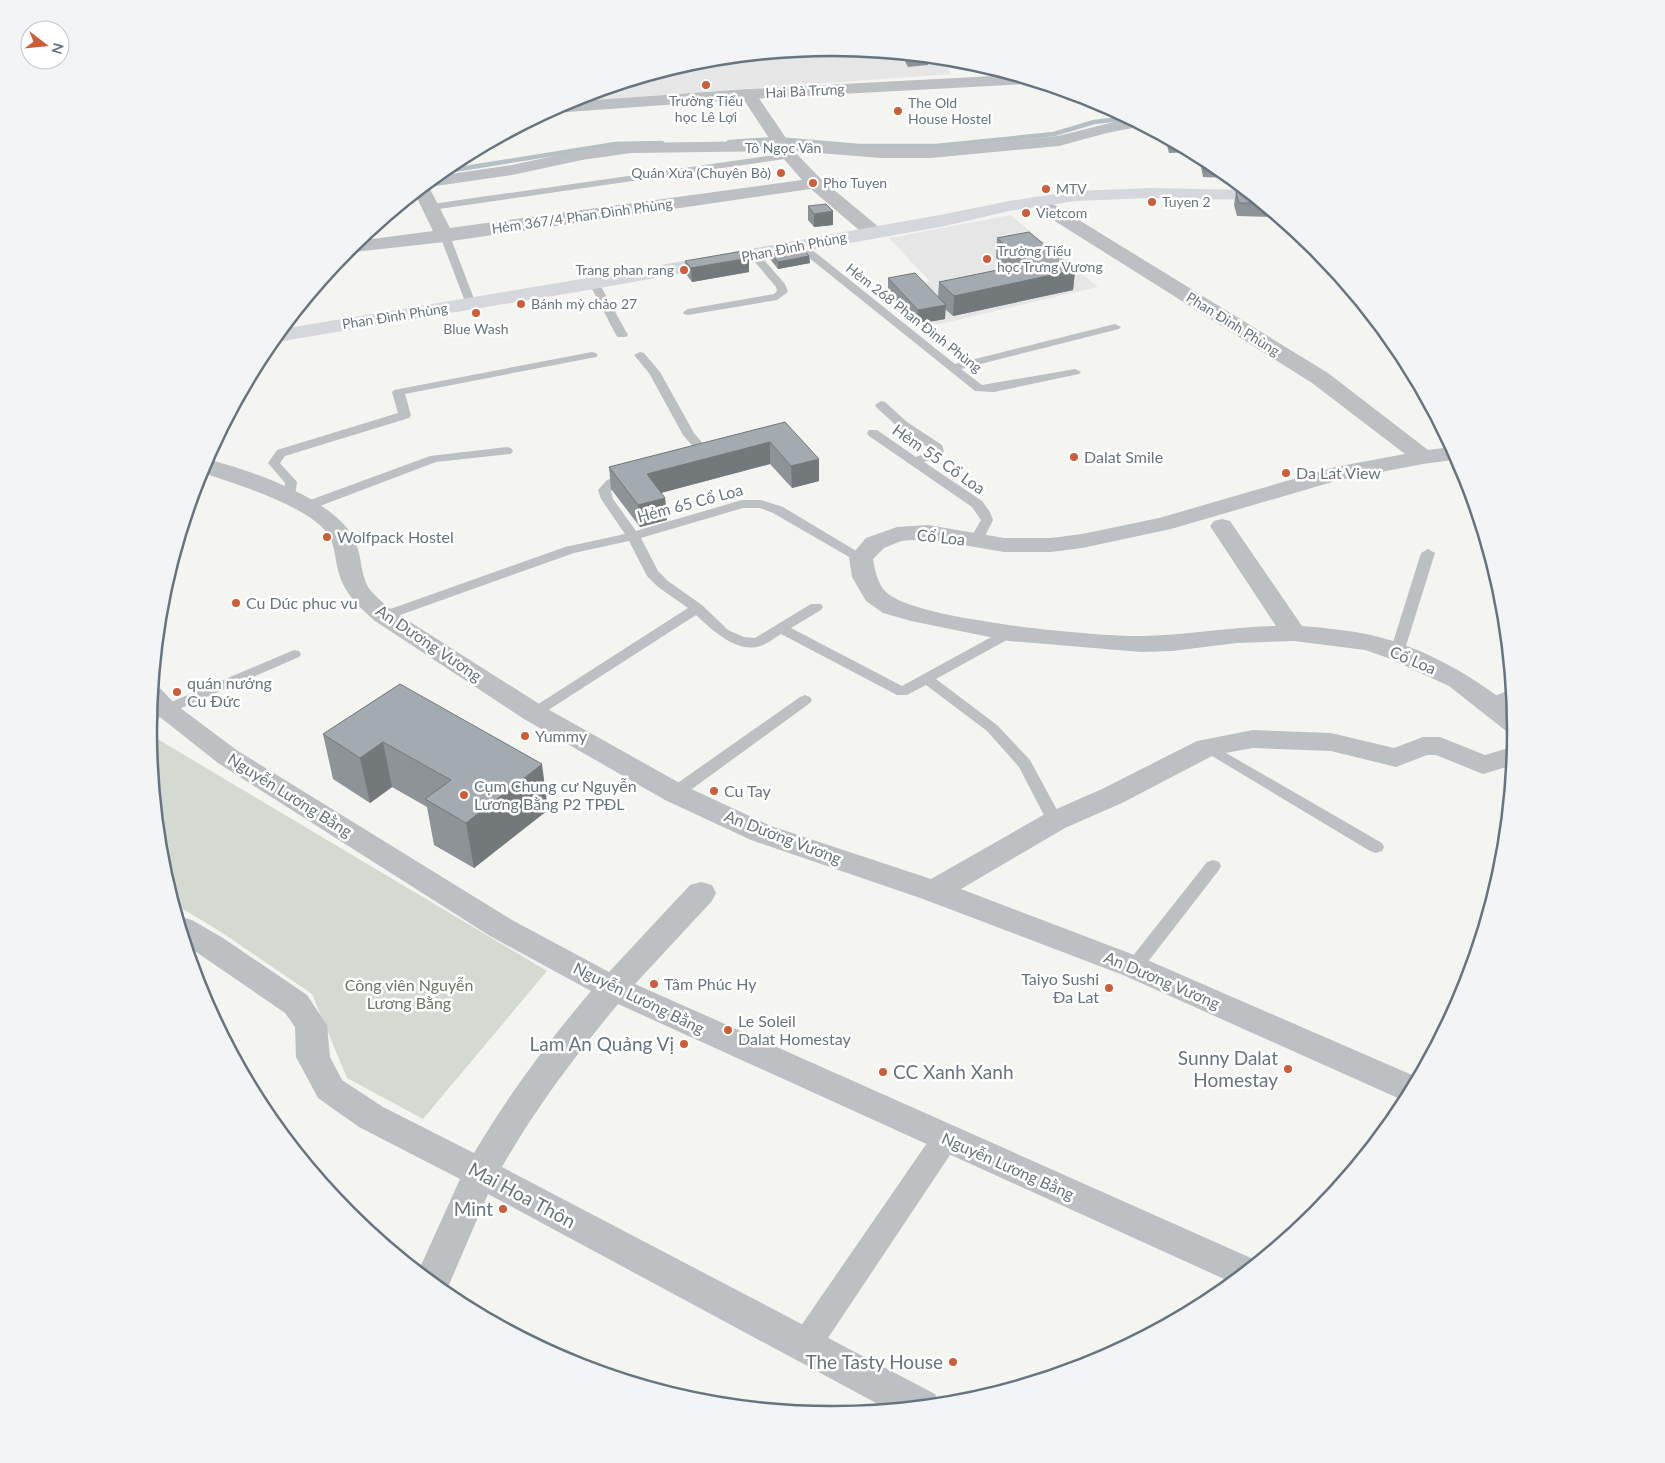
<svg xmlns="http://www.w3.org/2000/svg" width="1665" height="1463" font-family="Lato,sans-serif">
<rect width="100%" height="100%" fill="#f4f5f1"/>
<g fill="#e5e6e5">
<polygon points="833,48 942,58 951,74 580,101 579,97 699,61"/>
<polygon points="1011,215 1098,287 922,328 880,292 930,281 889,238"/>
</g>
<polygon fill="#d4d9d1" points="149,734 547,971 423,1119 347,1078 312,994 221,932 173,903 162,865"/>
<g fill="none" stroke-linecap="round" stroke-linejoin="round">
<g stroke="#b6c0c4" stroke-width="4.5">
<polyline points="729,142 777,139 859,146 936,146 1054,134 1094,122 1129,118"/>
<polyline points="441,172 615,144 662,143"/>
</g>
<g fill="#bcc0c3" fill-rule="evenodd">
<polygon points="789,153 794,156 792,158 432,210 427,207 432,204"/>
<polygon points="445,233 450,236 476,304 475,306 467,306 466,304 440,236"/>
<polygon points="802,244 806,245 955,364 1115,324 1121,327 1119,329 961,369 982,385 1075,369 1081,372 1079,374 994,392 975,391 798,249 797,247 798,245"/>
<polygon points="754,252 758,253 785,284 788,292 777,300 688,315 684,314 683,312 688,309 774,294 777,291 776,287 749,255"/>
<polygon points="594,280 599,283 628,335 626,337 618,337 616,335 589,283"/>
<polygon points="592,352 596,353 598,355 596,357 405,394 411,415 409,418 285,456 280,463 297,482 294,502 284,502 283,499 285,483 268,463 277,450 398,413 392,392 394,390"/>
<polygon points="640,352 644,353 660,372 694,433 712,454 710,457 702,457 683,435 649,373 634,355"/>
<polygon points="881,401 885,402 907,422 942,445 944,452 942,455 924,462 982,501 990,512 993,520 981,544 976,545 969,541 981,520 972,507 869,436 867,433 869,430 877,430 916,457 932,450 899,428 877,408 875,405"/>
<polygon points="507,447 511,448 513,451 511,454 436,462 312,509 302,509 301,506 302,503 430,456"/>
<path d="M629 471 635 475 633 478 615 486 611 491 613 499 636 531 742 500H761L783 507 868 558 861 562 856 561 773 513 760 508H743L641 538 658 571 668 581 702 605 728 630 744 637 755 638 811 604H821L823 607 821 610 791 628 902 686 1004 630H1014L1016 633 1014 636 936 679 997 725 1030 760 1063 821 1061 825 1055 826 1049 825 1019 767 987 731 926 685 907 695H897L781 634C774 638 768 644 760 646 737 654 711 629 696 615L539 716H529L527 713 529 710 688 608 658 587 647 576 629 541 574 553 389 619H379L377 616 379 613 565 547 625 534 601 499 598 490 607 480Z"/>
<polygon points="1428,549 1435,553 1404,652 1402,655 1392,655 1390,652 1421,553"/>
<polygon points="294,650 299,651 301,654 299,657 149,722 150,711"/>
<polygon points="1512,689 1513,698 1495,706 1485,706 1483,703 1485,700"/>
<polygon points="805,695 810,697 812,700 810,703 681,797 675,798 669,797 667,793 669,789 800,697"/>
<polygon points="1207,742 1382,843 1384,847 1382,851 1376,853 1370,851 1202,750 1199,747 1202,744"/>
<polygon points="1213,860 1219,862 1221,866 1219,870 1140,972 1134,973 1128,972 1125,967 1128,962 1207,862"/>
</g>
<polygon fill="#bcc0c3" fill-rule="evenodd" points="946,1126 956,1130 960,1138 956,1146 816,1356 805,1360 794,1356 789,1346 794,1336 936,1130"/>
<g fill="#bcc0c3" fill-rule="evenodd">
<path d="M748 89 754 91 788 141 881 148H931L1058 136 1130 118 1143 126 1107 133 1059 146 931 158H881L794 151 821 179 880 228 882 232 880 236 873 238 866 236 811 189 445 242 345 253 357 241 433 231 415 194 437 176 512 165 582 150 631 143 771 141 740 94 742 91ZM777 151 802 180 450 228 429 187 512 175 582 160 631 153Z"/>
<path d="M1037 197 1043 198 1328 373 1428 450 1452 447 1459 459 1423 464 1339 480 1171 529 1082 548 1051 552H1004L928 539 901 541 884 548 873 559C875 570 877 582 885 591 910 620 1100 637 1144 636 1188 635 1232 627 1276 626L1210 526 1214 521 1222 519 1230 521 1302 626C1325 628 1348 630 1371 635 1423 647 1474 676 1514 709L1516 734 1506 731 1449 686 1388 658 1365 650 1294 641 1237 643 1172 651 1141 652 1009 641 911 621 883 613 866 601 852 577 849 558 866 538 897 527 928 525 1004 538H1051L1082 534 1159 518 1335 467 1405 454 1312 383 1031 206 1028 202 1031 198Z"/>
<path d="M206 459C248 469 335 499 354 539 362 554 360 572 368 587 374 596 385 604 393 611L544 707 685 786 771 826 931 879 1045 814 1102 789 1197 741 1253 730 1331 733 1394 748 1423 737H1440L1485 755 1515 746 1513 765 1483 774 1436 755H1427L1396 767 1331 751 1253 748 1214 755 1122 803 1065 828 961 889 1145 959 1419 1078 1406 1102 1400 1099 1123 975 923 899 751 840 665 800 524 719 375 621C358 606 343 592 338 570 335 559 335 546 329 536 311 506 233 483 200 472Z"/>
<path d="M153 687 161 689 175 704 238 751 512 920 609 972 690 885 701 882 712 885 716 893 712 901 635 984 1260 1262 1233 1283 618 1004C575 1056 535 1109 502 1167L935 1394 940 1405 889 1410 488 1194 445 1294 418 1272 460 1179 359 1127 318 1098 296 1057 295 1027 285 1013 186 945 178 918 181 917 192 920 223 938 307 995 327 1025 330 1057 342 1080 383 1107 474 1153C508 1095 548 1042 591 991L490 936 218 763 151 710Z"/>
</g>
<polygon fill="#bcc0c3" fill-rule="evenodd" points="1013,75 1033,81 1027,84 748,99 554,113 548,112 566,102 748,89"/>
<polygon fill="#d4d7db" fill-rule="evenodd" points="1150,188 1246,190 1258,200 1150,198 1076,201 1009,211 945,226 594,289 277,342 272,341 282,329 594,277 945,214 1009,201 1076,191"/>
</g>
<g fill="#8d9397">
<polygon points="901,54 928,57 928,65 908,67"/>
<polygon points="1165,138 1192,152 1169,153"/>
<polygon points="1202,160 1213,163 1231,178 1203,177 1201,167"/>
<polygon points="1236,192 1249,192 1276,215 1276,217 1237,216 1234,205"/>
<polygon points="808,206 833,225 814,227 808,220"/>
<polygon points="997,238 1075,270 1073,290 953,316 945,309 945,319 917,324 888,292 888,278 938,297 939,282 1007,268 996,258"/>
<polygon points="770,252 809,256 810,263 778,269 770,259"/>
<polygon points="749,258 749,272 692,282 686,274 685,261"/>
<polygon points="785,422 819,481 792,488 770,464 661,493 665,498 667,520 640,527 611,489 609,467"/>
<polygon points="400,684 548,810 474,868 434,845 427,807 392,787 370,803 333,779 323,734"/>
</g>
<g fill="#73787b">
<polygon points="833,211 833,225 814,227 814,214"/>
<polygon points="809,256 810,263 778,269 778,262"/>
<polygon points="749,258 749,272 692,282 691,268"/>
<polygon points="1075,270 1073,290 953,316 954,296"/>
<polygon points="946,305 945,319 917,324 918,310"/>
<polygon points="770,442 770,464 649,496 647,474"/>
<polygon points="819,459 819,481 792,488 791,466"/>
<polygon points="665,498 667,520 640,527 638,505"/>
<polygon points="383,742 392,787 370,803 360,758"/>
<polygon points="542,764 548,810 474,868 466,823"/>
</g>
<g fill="#a4abb0" stroke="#73787b">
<polygon points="1202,160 1208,161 1213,163 1223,171 1204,171"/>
<polygon points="1236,192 1249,192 1262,203 1239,203"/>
<polygon points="826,204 833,211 814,214 808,206"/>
<polygon points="1029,232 1075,270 954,296 939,282 1027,264 997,238"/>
<polygon points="801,247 809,256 778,262 770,252"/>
<polygon points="743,251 749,258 691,268 685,261"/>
<polygon points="915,273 946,305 918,310 888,278"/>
<polygon points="785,422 819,459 791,466 770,442 647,474 665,498 638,505 609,467"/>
<polygon points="400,684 542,764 466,823 425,799 451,780 383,742 360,758 323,734"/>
</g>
<g fill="#cd5d39" stroke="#fff" stroke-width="2">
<circle cx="706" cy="85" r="5"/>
<circle cx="898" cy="111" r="5"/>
<circle cx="781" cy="173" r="5"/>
<circle cx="813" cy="183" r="5"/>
<circle cx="1046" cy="189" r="5"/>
<circle cx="1152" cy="202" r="5"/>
<circle cx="1026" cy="213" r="5"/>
<circle cx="987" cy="259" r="5"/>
<circle cx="684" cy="270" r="5"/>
<circle cx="521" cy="304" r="5"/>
<circle cx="476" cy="313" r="5"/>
<circle cx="1074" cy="457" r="5"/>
<circle cx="1286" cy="473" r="5"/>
<circle cx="327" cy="537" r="5"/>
<circle cx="236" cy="603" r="5"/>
<circle cx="177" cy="692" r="5"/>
<circle cx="525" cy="736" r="5"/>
<circle cx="714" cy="791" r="5"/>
<circle cx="464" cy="795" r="5"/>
<circle cx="654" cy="984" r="5"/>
<circle cx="1109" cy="988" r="5"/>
<circle cx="728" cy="1030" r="5"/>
<circle cx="684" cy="1044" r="5"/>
<circle cx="1288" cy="1069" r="5"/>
<circle cx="883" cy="1072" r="5"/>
<circle cx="503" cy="1209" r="5"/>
<circle cx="953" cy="1362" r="5"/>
</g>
<g text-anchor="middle" stroke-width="5" stroke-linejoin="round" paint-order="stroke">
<g font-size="14" fill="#67747f" stroke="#fff">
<text transform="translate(805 91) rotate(-3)" y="5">Hai Bà Trưng</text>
<text x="783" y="153">Tô Ngọc Vân</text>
<text transform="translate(582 216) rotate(-8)" y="5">Hẻm 367/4 Phan Đình Phùng</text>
<text transform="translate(794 247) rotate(-11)" y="5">Phan Đình Phùng</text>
<text transform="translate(395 316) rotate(-9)" y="5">Phan Đình Phùng</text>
<text transform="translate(914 318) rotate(38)" y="5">Hẻm 268 Phan Đình Phùng</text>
<text transform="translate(1233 324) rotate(32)" y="5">Phan Đinh Phùng</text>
</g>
<g font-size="14" fill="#67747f" stroke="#fff" text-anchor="start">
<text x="706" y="106" text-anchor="middle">Trường Tiểu<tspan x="706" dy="16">học Lê Lợi</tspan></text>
<text x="908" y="108">The Old<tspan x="908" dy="16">House Hostel</tspan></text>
<text x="771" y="178" text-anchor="end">Quán Xưa (Chuyên Bò)</text>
<text x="823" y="188">Pho Tuyen</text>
<text x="1056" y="194">MTV</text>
<text x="1162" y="207">Tuyen 2</text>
<text x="1036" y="218">Vietcom</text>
<text x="997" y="256">Trường Tiểu<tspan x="997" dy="16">học Trưng Vương</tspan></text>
<text x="674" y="275" text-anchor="end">Trang phan rang</text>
<text x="531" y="309">Bánh mỳ chảo 27</text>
<text x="476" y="334" text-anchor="middle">Blue Wash</text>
</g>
<g font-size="16" fill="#67747f" stroke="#fff" text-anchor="start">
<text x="1084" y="463">Dalat Smile</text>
<text x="1296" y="479">Da Lat View</text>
<text x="337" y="543">Wolfpack Hostel</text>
<text x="246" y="609">Cu Dúc phuc vu</text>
<text x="187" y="689">quán nướng<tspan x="187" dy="18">Cu Đức</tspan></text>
<text x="535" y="742">Yummy</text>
<text x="474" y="792">Cụm Chung cư Nguyễn<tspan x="474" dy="18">Lương Bằng P2 TPĐL</tspan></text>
<text x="724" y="797">Cu Tay</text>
<text x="1099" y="985" text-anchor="end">Taiyo Sushi<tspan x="1099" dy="18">Đa Lat</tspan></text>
<text x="664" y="990">Tâm Phúc Hy</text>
<text x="738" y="1027">Le Soleil<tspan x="738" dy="18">Dalat Homestay</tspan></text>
</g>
<g font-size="16" fill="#67747f" stroke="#fff">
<text transform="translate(939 459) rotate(35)" y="6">Hẻm 55 Cổ Loa</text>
<text transform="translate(690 503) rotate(-15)" y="6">Hẻm 65 Cổ Loa</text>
<text transform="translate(941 537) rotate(6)" y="6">Cổ Loa</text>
<text transform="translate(429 643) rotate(34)" y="6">An Dương Vương</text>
<text transform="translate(1413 660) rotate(23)" y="6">Cổ Loa</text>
<text transform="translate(290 795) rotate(32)" y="6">Nguyễn Lương Bằng</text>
<text transform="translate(783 837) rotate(21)" y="6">An Dương Vương</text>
<text transform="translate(1162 980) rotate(23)" y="6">An Dương Vương</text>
<text transform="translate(639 998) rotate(26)" y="6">Nguyễn Lương Bằng</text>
<text transform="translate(1008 1166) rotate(24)" y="6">Nguyễn Lương Bằng</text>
</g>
<g font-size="16" fill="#697765" stroke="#fff">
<text x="409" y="991">Công viên Nguyễn<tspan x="409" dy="18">Lương Bằng</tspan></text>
</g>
<g font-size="19" fill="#67747f" stroke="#fff" text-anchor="end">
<text x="674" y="1051">Lam An Quảng Vị</text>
<text x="1278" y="1065">Sunny Dalat<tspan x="1278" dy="22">Homestay</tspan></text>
<text x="893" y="1079" text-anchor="start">CC Xanh Xanh</text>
<text x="493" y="1216">Mint</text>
<text x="943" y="1369">The Tasty House</text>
</g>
<g font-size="19" fill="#67747f" stroke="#fff">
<text transform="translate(522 1195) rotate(28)" y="7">Mai Hoa Thôn</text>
</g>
</g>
<path d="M0 0H1665V1463H0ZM157 731a675 675 0 1 1 1350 0a675 675 0 1 1-1350 0Z" fill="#f3f4f5" fill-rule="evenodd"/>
<path fill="none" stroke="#67747f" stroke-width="2.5" d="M157 731a675 675 0 1 1 1350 0a675 675 0 1 1-1350 0Z"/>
<g transform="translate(45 45) rotate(106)"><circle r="24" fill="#ffffff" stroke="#c2c7cc"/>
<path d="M0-4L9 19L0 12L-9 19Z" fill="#cd5d39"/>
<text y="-8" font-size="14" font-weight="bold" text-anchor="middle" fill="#67747f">N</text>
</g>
</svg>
